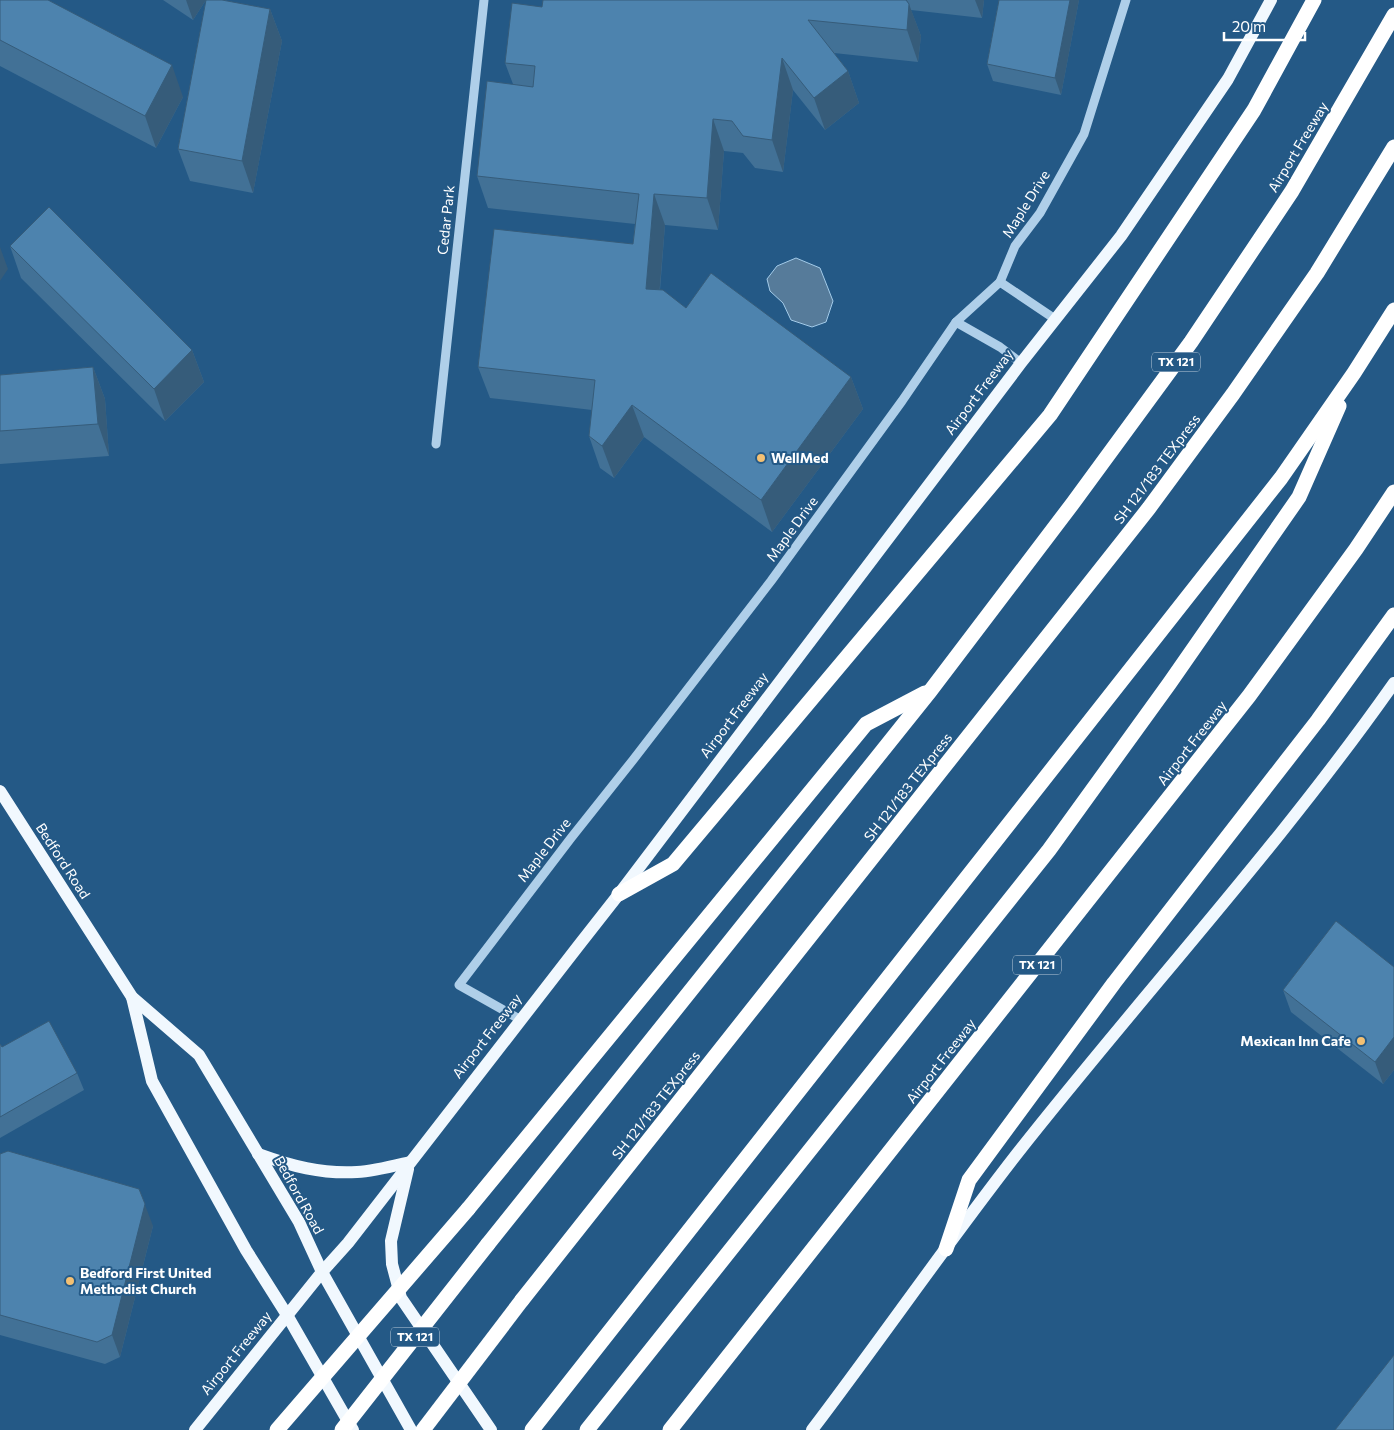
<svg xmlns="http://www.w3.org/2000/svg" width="1394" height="1430" font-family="Commissioner,sans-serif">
<rect width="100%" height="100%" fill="#245986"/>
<polygon fill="#567b9a" stroke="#a3cbe9" points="796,258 820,268 833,301 826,322 812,327 791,320 783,303 770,291 767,279 777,266"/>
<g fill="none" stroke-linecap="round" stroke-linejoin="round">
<g stroke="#afcfe9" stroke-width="9">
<polyline points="1000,282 1055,319"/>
<polyline points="956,322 1000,347 1021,363"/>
<polyline points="436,444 484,0"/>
<polyline points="521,1020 459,985 571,838 633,760 771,581 902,401 956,322 1000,282 1015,246 1040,213 1084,134 1126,0"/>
</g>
<g stroke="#f1f8fe" stroke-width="12">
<polyline points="0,791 132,997 199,1055 299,1222 322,1272 411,1430"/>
<polyline points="132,997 152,1081 246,1250 287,1315 353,1430"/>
<path d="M258 1154C291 1166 321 1174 357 1172 374 1171 393 1166 410 1162"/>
<polyline points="408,1169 391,1241 392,1264 401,1298 491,1430"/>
<polyline points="195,1430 322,1272 348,1243 579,945 619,894 1021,363 1121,236 1228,79 1271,0"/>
<path d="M812 1430C881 1339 946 1245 1016 1155 1141 996 1278 848 1394 683"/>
</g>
<g stroke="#fff" stroke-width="15">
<polyline points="619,894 673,864 1050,415 1254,110 1314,0"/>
<polyline points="468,1209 866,724 925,693"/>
<polyline points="488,1244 931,690 1073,503 1191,342 1292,191 1394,15"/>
<polyline points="946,1249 969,1180 1114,983 1318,720 1394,615"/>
<polyline points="522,1300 1149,508 1233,394 1317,273 1394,147"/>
<polyline points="532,1430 1281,478 1354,373 1394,310"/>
<polyline points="587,1430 1049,850 1169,684 1299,497 1339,406"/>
<polyline points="670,1430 1249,696 1356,549 1394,492"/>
</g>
<g stroke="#fff" stroke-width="15">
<polyline points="277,1430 468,1209"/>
<polyline points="342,1430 488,1244"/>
<polyline points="423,1430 522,1300"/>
</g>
</g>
<g fill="#427196">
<polygon points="0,0 183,97 156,148 0,66"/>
<polygon points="163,0 222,0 270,9 282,41 253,193 190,181 178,149 206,0 193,20"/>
<polygon points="543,0 984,0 982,18 911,10 921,36 918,62 834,53 848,71 859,103 825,130 793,90 783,172 755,168 743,153 724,151 718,230 665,225 660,290 686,308 851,377 863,409 772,532 644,437 614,478 600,468 589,436 592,410 490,398 478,367 633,244 635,224 488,208 477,176 513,84 505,63 542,7"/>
<polygon points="999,0 1079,0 1061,95 993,81 987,64"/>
<polygon points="10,246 192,350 204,382 165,421 21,278"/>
<polygon points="93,367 105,399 109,456 0,464 0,375"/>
<polygon points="1394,967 1394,1070 1383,1084 1291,1012 1283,990"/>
<polygon points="0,1044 2,1047 77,1073 84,1090 0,1138"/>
<polygon points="0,1154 153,1226 120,1357 105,1364 0,1335"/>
</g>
<g fill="#365c7a">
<polygon points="186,0 206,0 193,20"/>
<polygon points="901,0 907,0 909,6 909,4 921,36 918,62 907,30"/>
<polygon points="975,0 984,0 982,18"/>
<polygon points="1070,0 1079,0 1061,95 1055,78"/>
<polygon points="270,9 282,41 253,193 242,161"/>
<polygon points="782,58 793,90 783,172 772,140"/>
<polygon points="172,65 183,97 156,148 145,116"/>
<polygon points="848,71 859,103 825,130 814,98"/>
<polygon points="713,119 724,151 718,230 707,198"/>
<polygon points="654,194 665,225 657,321 646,289"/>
<polygon points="0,247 8,269 0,281"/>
<polygon points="192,350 204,382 165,421 154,389"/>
<polygon points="93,367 105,399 109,456 98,424"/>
<polygon points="851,377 863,409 772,532 761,500"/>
<polygon points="632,405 644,437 614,478 602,446"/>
<polygon points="1394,1037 1394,1070 1383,1084 1375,1062"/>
<polygon points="139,1189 153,1226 120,1357 112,1335"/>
</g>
<g fill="#4d83ae" stroke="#365c7a">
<polygon points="0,0 48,0 172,65 145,116 0,40"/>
<polygon points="206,0 222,0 270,9 242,161 178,149"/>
<polygon points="543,0 906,0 909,4 907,30 808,20 848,71 814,98 782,58 772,140 743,136 732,121 713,119 707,198 654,194 646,289 663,290 686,308 711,273 851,377 761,500 632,405 602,446 589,436 595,380 478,367 494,229 633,244 639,194 477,176 487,81 533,87 535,66 505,63 512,3 542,7"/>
<polygon points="999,0 1070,0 1055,78 987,64"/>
<polygon points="49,207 192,350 154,389 10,246"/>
<polygon points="93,367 98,424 0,431 0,375"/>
<polygon points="1336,921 1394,967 1394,1037 1375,1062 1283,990"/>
<polygon points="49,1021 77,1073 0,1117 0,1044 2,1047"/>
<polygon points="8,1151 139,1189 145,1204 112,1335 97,1342 0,1315 0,1154"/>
<polygon points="1394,1355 1394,1430 1335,1430"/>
</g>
<g fill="#f3c073" stroke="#245986" stroke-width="2">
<circle cx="761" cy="458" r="5"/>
<circle cx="1361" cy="1041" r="5"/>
<circle cx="70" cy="1281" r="5"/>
</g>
<g text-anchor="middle" stroke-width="4" stroke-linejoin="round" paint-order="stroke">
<g fill="#245986" stroke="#bdcddb" stroke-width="1">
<rect x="1152" y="352.5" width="48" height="19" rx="4"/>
<rect x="1013" y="955.5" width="48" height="19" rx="4"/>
<rect x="391" y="1327.5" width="48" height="19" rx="4"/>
</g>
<g font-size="12" font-weight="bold" fill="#fff">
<text x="1176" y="366">TX 121</text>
<text x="1037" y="969">TX 121</text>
<text x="415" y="1341">TX 121</text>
</g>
<g font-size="14" fill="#fff" stroke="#245986">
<text transform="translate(1298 147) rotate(-59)" y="5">Airport Freeway</text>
<text transform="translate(1026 204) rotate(-58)" y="5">Maple Drive</text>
<text transform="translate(446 220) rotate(-84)" y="5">Cedar Park</text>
<text transform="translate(979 392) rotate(-53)" y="5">Airport Freeway</text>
<text transform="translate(1157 469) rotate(-53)" y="5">SH 121/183 TEXpress</text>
<text transform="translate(792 529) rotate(-54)" y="5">Maple Drive</text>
<text transform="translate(734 715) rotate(-53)" y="5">Airport Freeway</text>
<text transform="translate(1192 743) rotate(-52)" y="5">Airport Freeway</text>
<text transform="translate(908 787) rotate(-52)" y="5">SH 121/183 TEXpress</text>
<text transform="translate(544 850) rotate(-52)" y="5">Maple Drive</text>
<text transform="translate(63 861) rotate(57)" y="5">Bedford Road</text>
<text transform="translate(487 1036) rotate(-52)" y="5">Airport Freeway</text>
<text transform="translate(941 1061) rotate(-52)" y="5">Airport Freeway</text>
<text transform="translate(656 1105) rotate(-52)" y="5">SH 121/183 TEXpress</text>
<text transform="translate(299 1195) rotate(61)" y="5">Bedford Road</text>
<text transform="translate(236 1353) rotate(-51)" y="5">Airport Freeway</text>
</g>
<g font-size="14" font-weight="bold" fill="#fff" stroke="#245986" text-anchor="start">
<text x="771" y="463">WellMed</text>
<text x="1351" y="1046" text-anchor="end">Mexican Inn Cafe</text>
<text x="80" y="1278">Bedford First United<tspan x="80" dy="16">Methodist Church</tspan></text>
</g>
</g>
<path d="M1224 32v8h81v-8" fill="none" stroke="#ffffff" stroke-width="2.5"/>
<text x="1232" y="32" font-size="15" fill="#ffffff" stroke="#245986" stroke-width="4" paint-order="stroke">20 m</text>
</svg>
